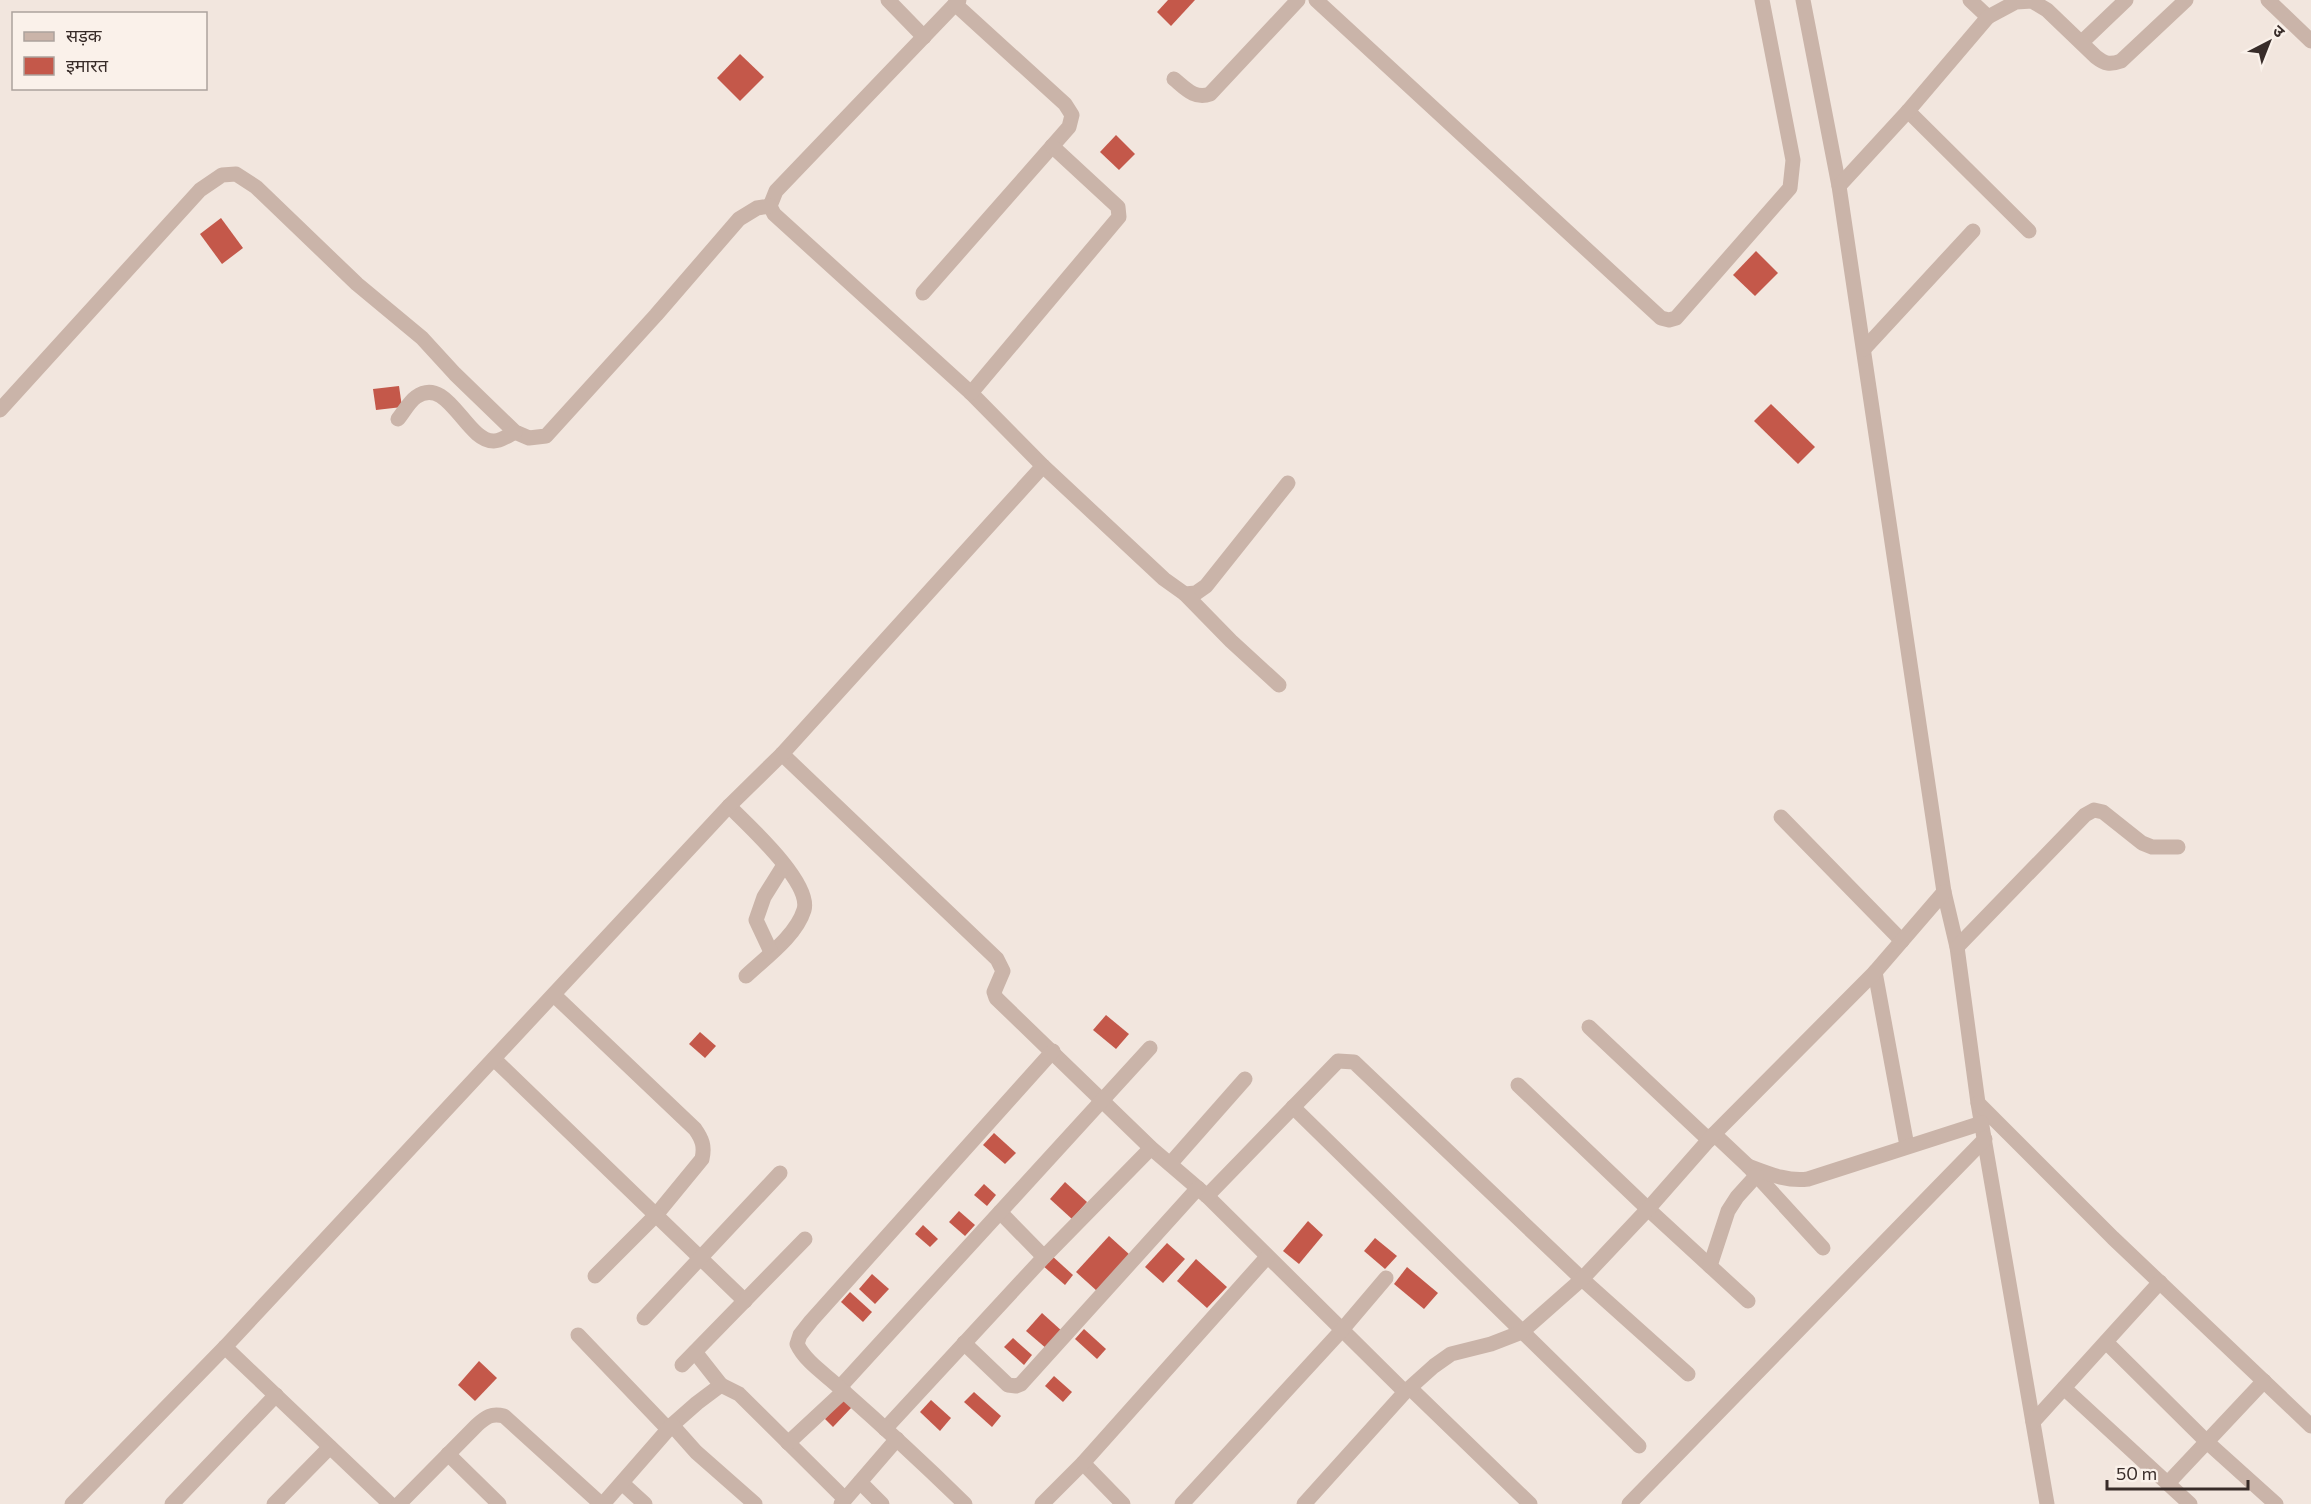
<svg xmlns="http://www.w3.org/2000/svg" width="2311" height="1504" font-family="Commissioner,'Noto Sans Devanagari',sans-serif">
<rect width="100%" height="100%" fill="#f2e6de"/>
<g fill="#c4584a">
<polygon points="1168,0 1195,0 1171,26 1157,12"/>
<polygon points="740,54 764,77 740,101 717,78"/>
<polygon points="1116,135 1135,154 1119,170 1100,152"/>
<polygon points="221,218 243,248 222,264 200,234"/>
<polygon points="1756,251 1778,273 1755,296 1733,275"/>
<polygon points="399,386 402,407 376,410 373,389"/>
<polygon points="1771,404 1815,447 1798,464 1754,421"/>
<polygon points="1106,1015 1129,1034 1116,1049 1093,1030"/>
<polygon points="700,1032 716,1046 705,1058 689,1044"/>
<polygon points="994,1133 1016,1153 1005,1164 983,1145"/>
<polygon points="1065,1182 1087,1202 1072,1219 1050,1199"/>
<polygon points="984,1184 996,1195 987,1206 974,1195"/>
<polygon points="959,1211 975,1225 965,1236 949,1222"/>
<polygon points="1308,1221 1323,1235 1299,1264 1283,1251"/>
<polygon points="923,1225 938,1239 930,1247 915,1234"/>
<polygon points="1109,1236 1130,1255 1097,1291 1076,1272"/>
<polygon points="1375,1238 1397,1256 1385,1269 1364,1251"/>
<polygon points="1167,1243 1185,1259 1163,1283 1145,1267"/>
<polygon points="1051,1255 1073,1275 1065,1285 1042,1265"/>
<polygon points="1196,1259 1227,1287 1207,1308 1177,1281"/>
<polygon points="1407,1267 1438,1293 1424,1309 1394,1284"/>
<polygon points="872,1274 889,1289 875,1304 859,1289"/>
<polygon points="850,1292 872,1312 863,1322 841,1302"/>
<polygon points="1042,1313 1063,1332 1047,1349 1026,1331"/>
<polygon points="1084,1329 1106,1349 1097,1359 1075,1339"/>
<polygon points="1013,1338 1032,1355 1024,1365 1004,1347"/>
<polygon points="479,1361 497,1378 475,1401 458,1385"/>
<polygon points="1054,1376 1072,1392 1063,1402 1045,1386"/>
<polygon points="974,1392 1001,1416 992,1427 964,1402"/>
<polygon points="843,1399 852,1407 833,1427 825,1419"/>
<polygon points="931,1400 951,1418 940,1431 920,1412"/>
</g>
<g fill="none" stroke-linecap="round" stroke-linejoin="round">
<g stroke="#cab4a9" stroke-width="15">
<polyline points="888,0 924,37"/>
<polyline points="959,0 776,191 770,206 774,214 971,393 1043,466 1164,579 1185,594 1196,593 1206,586 1288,483"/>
<polyline points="1316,0 1661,318 1669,320 1676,318 1790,188 1793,160 1762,0"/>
<polyline points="1803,0 1839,186 1944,892 1957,947 1978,1103 2047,1504"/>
<polyline points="1970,0 1988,17"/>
<polyline points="2268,0 2311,41"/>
<polyline points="2082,42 2126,0"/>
<path d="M1174 79C1185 88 1195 100 1210 94L1298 0"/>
<polyline points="1908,111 2029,231"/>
<path d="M1839 186 1908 111 1988 17 2016 2 2032 1 2047 10 2096 57C2105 64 2110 65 2121 61L2186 0"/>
<polyline points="923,293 1069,127 1072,115 1065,104 955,4"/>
<polyline points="1864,349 1973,231"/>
<polyline points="971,393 1119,217 1118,207 1052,146"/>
<polyline points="0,410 200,190 222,175 236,174 256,187 357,284 422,338 455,374 515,432 529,438 546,436 656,315 739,219 757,208 770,206"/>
<path d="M398 419C403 413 409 402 416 397 448 374 466 442 494 441 501 441 509 435 515 432"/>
<polyline points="1185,594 1231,641 1279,685"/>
<polyline points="782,754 997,959 1003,971 994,992 996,998 1151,1148 1207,1196 1405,1392"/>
<path d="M729 806C748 825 812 883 804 910 796 936 765 958 746 976"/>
<polyline points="1781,817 1902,941"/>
<polyline points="1957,947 2085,815 2094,810 2103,812 2142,843 2152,847 2178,847"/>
<polyline points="771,952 756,920 764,897 784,865"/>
<polyline points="1875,972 1907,1146"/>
<path d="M554 995 695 1129C702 1139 705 1146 702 1159L656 1215 595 1276"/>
<polyline points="1589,1027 1709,1140"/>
<polyline points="494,1059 745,1301"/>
<polyline points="1518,1085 1648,1209 1748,1301"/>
<polyline points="1978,1103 2113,1238 2311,1426"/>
<polyline points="1293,1107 1639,1446"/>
<polyline points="1714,1134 1748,1166 1823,1248"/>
<polyline points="1170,1164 1245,1079"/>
<path d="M1748 1166C1767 1173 1787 1182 1808 1179L1982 1123"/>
<polyline points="1207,1196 1338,1061 1354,1062 1582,1279 1688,1374"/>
<polyline points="1000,1212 1044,1257"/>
<polyline points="1710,1266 1728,1211 1737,1197 1756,1176"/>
<polyline points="644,1318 780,1173"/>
<polyline points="578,1335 668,1429"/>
<polyline points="2106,1342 2207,1442 2276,1504"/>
<polyline points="964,1343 1008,1385 1016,1386 1021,1384 1198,1188"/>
<polyline points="225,1347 390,1504"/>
<polyline points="695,1352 721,1385"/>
<polyline points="682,1365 805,1239"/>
<polyline points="840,1387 1150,1048"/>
<polyline points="1410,1388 1530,1504"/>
<polyline points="2064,1388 2190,1504"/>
<polyline points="2033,1422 2160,1282"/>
<polyline points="672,1425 697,1403 721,1385 739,1394 845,1499"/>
<polyline points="885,1429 1044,1257 1151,1148"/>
<polyline points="788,1443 844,1391"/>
<polyline points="448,1454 499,1504"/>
<polyline points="1083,1463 1123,1504"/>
<polyline points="860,1482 882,1504"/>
<polyline points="622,1483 645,1504"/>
<polyline points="2168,1483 2264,1381"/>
<polyline points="72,1504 225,1347 729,806 782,754 1043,466"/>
<polyline points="172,1504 276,1395"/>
<polyline points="274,1504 330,1447"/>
<path d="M399 1504 477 1425C486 1417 491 1413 504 1416L601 1504"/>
<polyline points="603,1504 672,1425 696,1452 755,1504"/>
<polyline points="841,1504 897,1439"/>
<path d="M965 1504C925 1465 884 1427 842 1390 827 1375 806 1363 797 1344L800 1335 811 1321 1053 1051"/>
<polyline points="1042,1504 1083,1463 1267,1257"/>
<polyline points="1182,1504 1341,1331 1386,1278"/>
<polyline points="1304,1504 1405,1392 1434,1366 1451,1354 1491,1344 1522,1332 1582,1279 1648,1209 1714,1134 1875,972 1944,892"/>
<polyline points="1629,1504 1985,1139"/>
</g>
</g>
<rect x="12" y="12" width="195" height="78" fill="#faf1ea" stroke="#aca29d" stroke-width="1.5"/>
<rect x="24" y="32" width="30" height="9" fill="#cab4a9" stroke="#aca29d" stroke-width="1.5"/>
<text x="66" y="42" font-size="18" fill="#382c29">सड़क</text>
<rect x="24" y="57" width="30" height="18" fill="#c4584a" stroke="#aca29d" stroke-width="1.5"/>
<text x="66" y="72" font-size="18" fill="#382c29">इमारत</text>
<g transform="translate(2269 42) rotate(42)" stroke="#faf1ea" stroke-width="4.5" paint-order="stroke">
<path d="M0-4.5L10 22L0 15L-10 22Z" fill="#382c29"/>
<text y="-9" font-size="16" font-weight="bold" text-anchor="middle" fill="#382c29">उ</text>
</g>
<path d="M2107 1480v9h141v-9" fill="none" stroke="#382c29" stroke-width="3"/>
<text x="2116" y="1480" font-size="18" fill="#382c29" stroke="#faf1ea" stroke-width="4.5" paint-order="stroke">50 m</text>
</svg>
